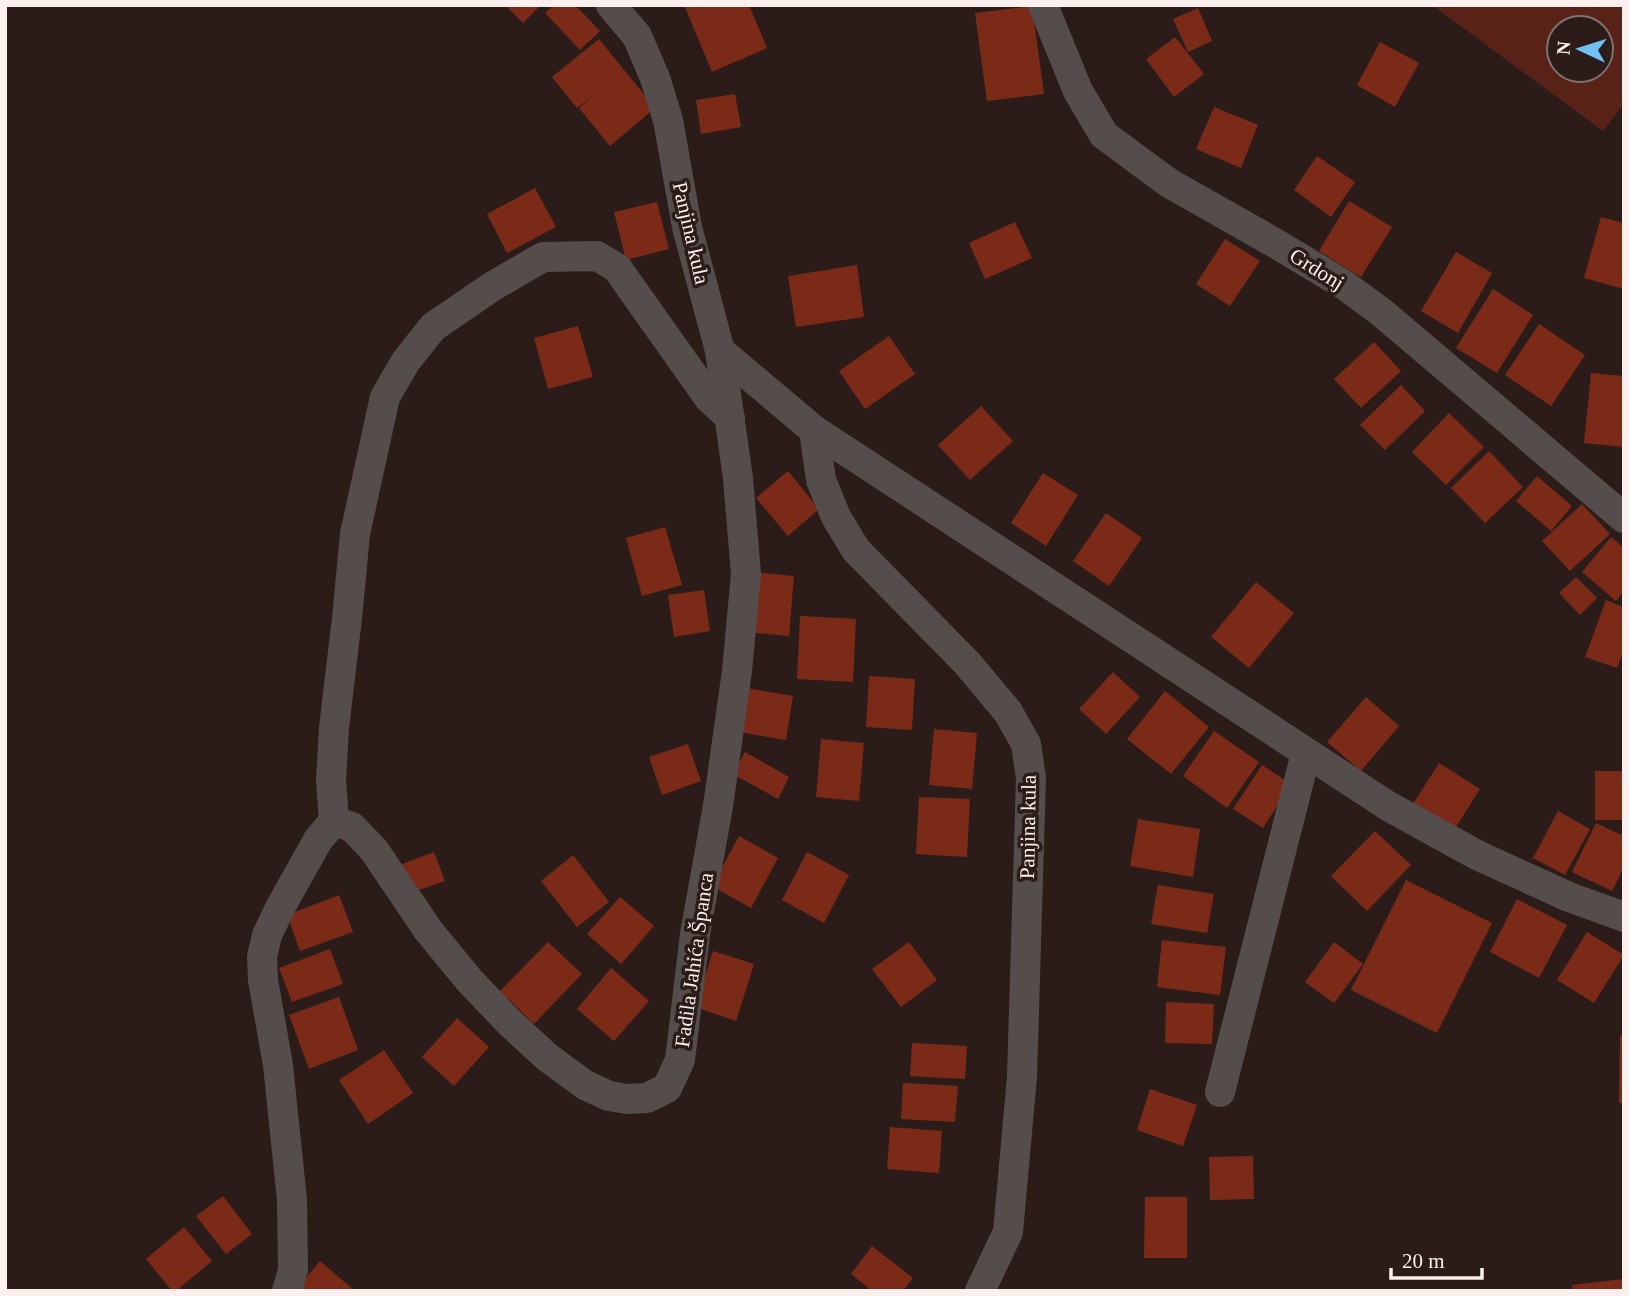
<svg xmlns="http://www.w3.org/2000/svg" width="1629" height="1296" font-family="Georgia,serif">
<rect width="100%" height="100%" fill="#2b1c19"/>
<path fill="#592216" fill-rule="evenodd" d="M1432 5H1624V104L1603 131ZM1559 28H1601V70H1559Z"/>
<g fill="#7c2a18">
<polygon points="505,5 541,5 523,23"/>
<polygon points="553,5 575,5 600,31 580,50 545,13"/>
<polygon points="684,5 749,5 767,48 712,72"/>
<polygon points="1032,6 1044,94 987,101 975,13"/>
<polygon points="1198,8 1212,41 1188,52 1173,19"/>
<polygon points="1175,37 1204,74 1174,97 1146,59"/>
<polygon points="599,39 655,108 610,146 579,108 595,94 577,108 552,77"/>
<polygon points="1380,42 1419,63 1395,107 1357,85"/>
<polygon points="735,94 741,127 701,134 696,100"/>
<polygon points="1214,107 1258,125 1241,168 1196,149"/>
<polygon points="1317,156 1355,182 1331,217 1294,190"/>
<polygon points="535,188 556,227 507,253 487,214"/>
<polygon points="1349,201 1392,227 1361,277 1319,251"/>
<polygon points="657,202 669,249 626,260 614,212"/>
<polygon points="1601,217 1624,223 1624,289 1584,278"/>
<polygon points="1015,222 1032,258 985,279 969,243"/>
<polygon points="1225,239 1260,261 1230,306 1196,284"/>
<polygon points="1456,252 1492,273 1458,333 1421,311"/>
<polygon points="857,265 864,317 796,327 788,276"/>
<polygon points="1493,289 1533,315 1497,373 1456,348"/>
<polygon points="1539,324 1585,355 1551,406 1505,375"/>
<polygon points="578,326 593,377 548,389 534,338"/>
<polygon points="889,336 915,374 865,409 839,371"/>
<polygon points="1374,342 1401,371 1361,408 1334,379"/>
<polygon points="1591,373 1624,376 1624,447 1584,443"/>
<polygon points="1401,385 1425,411 1385,450 1360,425"/>
<polygon points="981,406 1013,441 970,480 938,445"/>
<polygon points="1449,413 1484,447 1446,485 1412,452"/>
<polygon points="1489,451 1523,487 1485,523 1451,488"/>
<polygon points="788,471 819,509 788,536 756,498"/>
<polygon points="1043,473 1078,495 1046,546 1011,523"/>
<polygon points="1537,476 1572,506 1551,531 1516,501"/>
<polygon points="1582,504 1610,534 1570,571 1542,541"/>
<polygon points="1106,513 1142,538 1109,586 1073,561"/>
<polygon points="665,527 682,585 642,596 626,538"/>
<polygon points="1611,537 1624,548 1624,591 1616,601 1582,572"/>
<polygon points="751,572 794,576 789,636 746,632"/>
<polygon points="1576,577 1597,598 1580,615 1559,593"/>
<polygon points="1256,582 1294,613 1249,668 1211,637"/>
<polygon points="704,590 710,631 674,637 668,595"/>
<polygon points="1606,600 1624,607 1624,650 1617,668 1585,657"/>
<polygon points="800,616 856,619 853,682 797,679"/>
<polygon points="1113,672 1140,697 1106,734 1079,709"/>
<polygon points="869,676 915,679 912,730 866,727"/>
<polygon points="746,688 793,696 786,740 739,732"/>
<polygon points="1165,691 1209,727 1171,774 1127,739"/>
<polygon points="1366,697 1399,726 1361,771 1327,742"/>
<polygon points="934,729 977,733 972,789 929,785"/>
<polygon points="1214,731 1259,762 1227,808 1183,776"/>
<polygon points="821,739 864,743 859,801 816,797"/>
<polygon points="688,744 701,781 662,795 649,757"/>
<polygon points="745,752 789,777 778,799 733,774"/>
<polygon points="1439,763 1480,789 1449,838 1408,812"/>
<polygon points="1262,765 1291,784 1263,828 1233,809"/>
<rect x="1595" y="771" width="29" height="49"/>
<polygon points="919,797 970,799 967,857 916,854"/>
<polygon points="1558,811 1590,829 1565,875 1533,858"/>
<polygon points="1138,819 1200,829 1193,877 1130,866"/>
<polygon points="1596,823 1624,836 1624,867 1612,891 1572,872"/>
<polygon points="1375,831 1411,865 1367,911 1331,876"/>
<polygon points="739,836 778,858 751,908 712,886"/>
<polygon points="434,852 445,881 407,894 397,866"/>
<polygon points="807,852 849,875 824,923 782,900"/>
<polygon points="573,855 609,902 577,927 541,881"/>
<polygon points="1406,880 1492,923 1437,1033 1351,990"/>
<polygon points="1158,885 1214,894 1207,933 1151,924"/>
<polygon points="339,895 353,932 300,951 287,915"/>
<polygon points="620,897 654,926 621,964 587,934"/>
<polygon points="1517,899 1567,925 1539,978 1490,952"/>
<polygon points="1587,932 1624,955 1594,1003 1557,980"/>
<polygon points="1162,940 1226,947 1220,995 1157,987"/>
<polygon points="548,942 582,974 534,1024 500,991"/>
<polygon points="909,942 937,980 901,1007 872,969"/>
<polygon points="1334,942 1363,964 1334,1003 1305,982"/>
<polygon points="330,949 343,984 292,1002 279,968"/>
<polygon points="713,951 754,964 736,1021 695,1007"/>
<polygon points="611,968 649,1001 614,1041 577,1009"/>
<polygon points="339,997 358,1050 309,1069 289,1015"/>
<polygon points="1166,1002 1214,1004 1212,1044 1165,1043"/>
<polygon points="457,1018 489,1047 454,1086 422,1057"/>
<polygon points="1620,1035 1624,1035 1624,1103 1619,1103"/>
<polygon points="912,1043 967,1046 965,1079 910,1076"/>
<polygon points="384,1050 413,1093 368,1124 339,1080"/>
<polygon points="903,1083 958,1086 955,1122 901,1119"/>
<polygon points="1150,1089 1197,1105 1183,1146 1137,1130"/>
<polygon points="890,1127 942,1131 939,1173 887,1169"/>
<polygon points="1253,1156 1254,1199 1210,1200 1209,1157"/>
<polygon points="223,1196 252,1234 226,1254 196,1216"/>
<polygon points="1145,1197 1187,1197 1187,1258 1144,1258"/>
<polygon points="184,1227 212,1261 176,1291 172,1291 146,1259"/>
<polygon points="872,1246 913,1278 903,1291 872,1291 851,1274"/>
<polygon points="320,1261 355,1291 295,1291"/>
<polygon points="1624,1279 1624,1291 1573,1291 1572,1285"/>
</g>
<g fill="none" stroke-linecap="round" stroke-linejoin="round">
<g stroke="#554d4b" stroke-width="30">
<polyline points="611,5 637,36 655,78 668,120 687,227 720,351 814,430 1388,806 1477,855 1569,897 1624,917"/>
<polyline points="1043,5 1078,91 1104,135 1169,183 1275,243 1343,284 1381,312 1624,518"/>
<polyline points="814,430 821,480 836,517 856,550 967,663 1008,712 1026,744 1031,778 1022,1077 1008,1232 980,1291"/>
<polyline points="334,821 352,827 374,850 428,930 469,980 510,1023 547,1057 585,1085 609,1096 627,1099 647,1098 667,1088 680,1060 695,934 718,806 737,671 746,574 738,478 720,351"/>
<polyline points="1220,1092 1306,753"/>
<polyline points="287,1291 293,1270 292,1200 278,1065 263,980 262,957 267,935 281,906 318,840 334,821 331,780 334,728 347,618 355,534 385,397 406,361 433,327 493,286 543,257 597,256 617,268 709,398 730,418"/>
</g>
</g>
<g text-anchor="middle" stroke-width="7" stroke-linejoin="round" paint-order="stroke">
<g font-size="21" fill="#fbf0ee" stroke="#2b1c19">
<text transform="translate(691 233) rotate(77)" y="7">Panjina kula</text>
<text transform="translate(1317 269) rotate(32)" y="7">Grdonj</text>
<text transform="translate(1028 827) rotate(-89)" y="7">Panjina kula</text>
<text transform="translate(694 960) rotate(-82)" y="7">Fadila Jahića Španca</text>
</g>
</g>
<rect width="1629" height="1296" fill="none" stroke="#fbf0ee" stroke-width="14"/>
<g transform="translate(1580 49) rotate(274)"><circle r="33" fill="#2b1c19" stroke="#7e716e" stroke-width="2"/>
<path d="M0-5L12 26L0 18L-12 26Z" fill="#71c1f5"/>
<text y="-10" font-size="19" font-weight="bold" text-anchor="middle" fill="#fbf0ee">N</text>
</g>
<path d="M1391 1268v10h91v-10" fill="none" stroke="#fbf0ee" stroke-width="3.5"/>
<text x="1402" y="1268" font-size="21" fill="#fbf0ee" stroke="#2b1c19" stroke-width="5" paint-order="stroke">20 m</text>
</svg>
